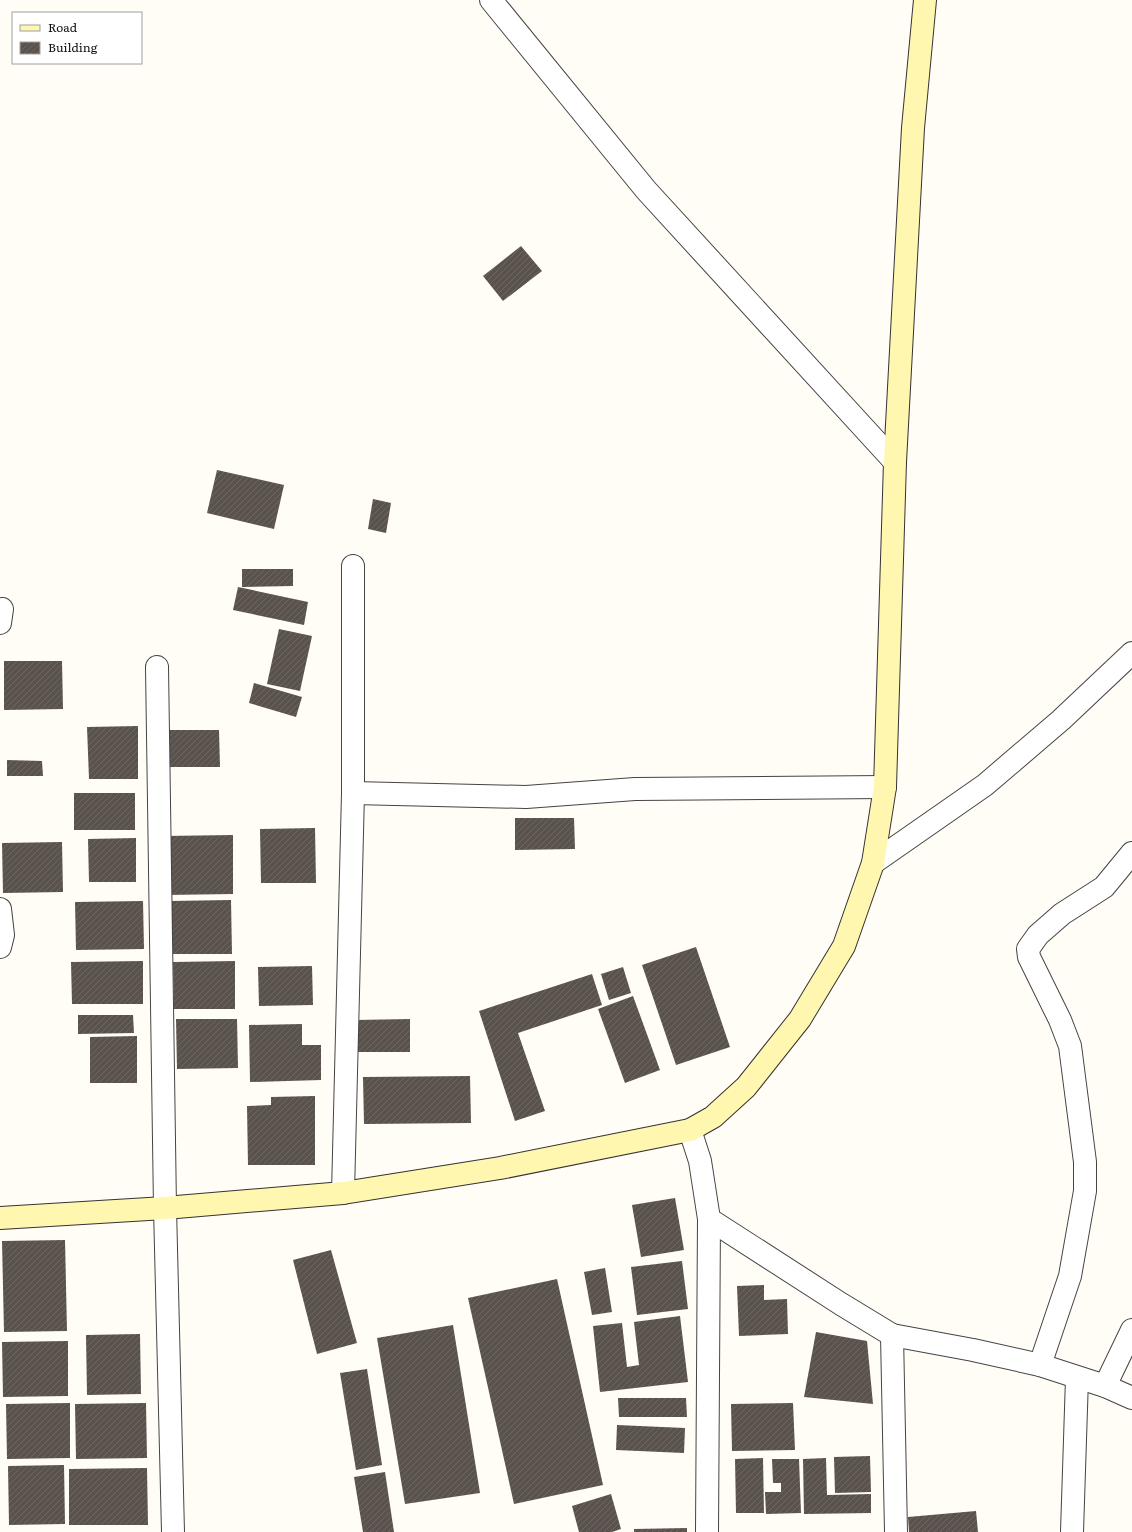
<svg xmlns="http://www.w3.org/2000/svg" width="1132" height="1532" font-family="Literata,serif">
<defs>
<pattern id="building-hatch" width="6" height="6" patternUnits="userSpaceOnUse"><rect width="6" height="6" fill="#5a524d"/><path d="M-1 1l2-2M0 6l6-6M5 7l2-2" fill="none" stroke="#6d6662"/></pattern>
</defs>
<rect width="100%" height="100%" fill="#fffdf5"/>
<g fill="url(#building-hatch)">
<polygon points="521,246 542,271 503,301 483,276"/>
<polygon points="217,470 284,485 274,529 207,513"/>
<polygon points="373,499 391,503 386,533 368,529"/>
<polygon points="242,569 293,569 293,586 242,587"/>
<polygon points="238,587 308,602 304,625 233,610"/>
<polygon points="279,629 312,636 300,691 267,684"/>
<polygon points="4,661 62,661 63,709 4,710"/>
<polygon points="254,683 302,697 296,717 249,703"/>
<polygon points="138,726 138,779 89,779 87,727"/>
<polygon points="169,730 219,730 220,767 169,767"/>
<polygon points="7,760 42,761 43,776 7,776"/>
<rect x="74" y="793" width="61" height="37"/>
<polygon points="515,818 574,818 575,849 515,850"/>
<polygon points="315,828 316,883 261,883 260,829"/>
<polygon points="233,835 233,894 165,895 164,836"/>
<polygon points="136,838 136,882 89,882 88,839"/>
<polygon points="62,842 63,892 3,893 2,843"/>
<polygon points="231,900 232,954 170,954 170,901"/>
<polygon points="143,901 144,949 76,950 75,902"/>
<polygon points="696,947 730,1047 676,1065 642,965"/>
<polygon points="143,961 143,1004 72,1004 71,962"/>
<polygon points="235,961 235,1009 174,1009 173,962"/>
<polygon points="312,966 313,1005 259,1006 258,967"/>
<polygon points="623,967 631,993 609,1000 601,974"/>
<polygon points="592,974 602,1005 518,1033 545,1111 515,1121 479,1011"/>
<polygon points="633,996 660,1070 625,1083 598,1009"/>
<polygon points="78,1015 133,1015 134,1033 78,1034"/>
<polygon points="176,1019 237,1019 238,1068 177,1069"/>
<polygon points="410,1019 410,1052 357,1052 356,1020"/>
<polygon points="302,1024 302,1045 321,1045 321,1080 250,1082 249,1025"/>
<polygon points="137,1036 137,1083 90,1083 90,1037"/>
<polygon points="470,1076 471,1123 364,1124 363,1077"/>
<polygon points="315,1096 315,1165 248,1165 247,1106 271,1105 271,1097"/>
<polygon points="675,1198 684,1250 641,1257 632,1205"/>
<polygon points="65,1240 67,1331 4,1332 2,1241"/>
<polygon points="331,1250 357,1343 317,1354 293,1260"/>
<polygon points="682,1261 688,1309 637,1315 631,1267"/>
<polygon points="605,1268 612,1312 592,1315 584,1272"/>
<polygon points="557,1279 603,1485 514,1504 468,1298"/>
<polygon points="764,1285 764,1300 787,1299 788,1334 739,1336 737,1286"/>
<polygon points="680,1316 688,1382 600,1392 593,1326 622,1323 627,1367 639,1365 634,1322"/>
<polygon points="453,1325 480,1493 405,1504 377,1338"/>
<polygon points="816,1332 867,1341 873,1404 804,1397"/>
<polygon points="140,1334 141,1394 87,1395 86,1335"/>
<polygon points="68,1341 68,1396 3,1397 2,1342"/>
<polygon points="367,1369 382,1465 356,1470 340,1373"/>
<polygon points="618,1398 686,1398 687,1417 619,1417"/>
<polygon points="70,1403 70,1458 7,1459 6,1404"/>
<polygon points="146,1403 147,1458 76,1459 75,1404"/>
<polygon points="793,1403 795,1450 732,1451 731,1404"/>
<polygon points="617,1425 685,1428 684,1453 616,1450"/>
<polygon points="870,1456 871,1492 835,1493 834,1457"/>
<polygon points="763,1458 764,1513 736,1513 735,1459"/>
<polygon points="826,1458 827,1495 871,1494 871,1513 804,1514 803,1459"/>
<polygon points="772,1459 799,1459 801,1513 766,1514 765,1492 781,1492 781,1483 773,1483"/>
<polygon points="64,1465 65,1524 9,1525 8,1466"/>
<polygon points="147,1468 148,1525 69,1525 69,1469"/>
<polygon points="385,1472 394,1532 363,1532 354,1477"/>
<polygon points="611,1494 621,1529 612,1532 579,1532 572,1506"/>
<polygon points="976,1511 978,1532 909,1532 908,1517"/>
<polygon points="687,1528 687,1532 634,1532 634,1529"/>
</g>
<g fill="none" stroke-linecap="round" stroke-linejoin="round">
<g stroke="#444" stroke-width="24">
<g id="minor">
<polyline points="491,0 646,190 895,462"/>
<polyline points="0,623 2,609"/>
<polyline points="157,667 165,1208 173,1532"/>
<polyline points="353,793 526,797 635,789 885,787"/>
<polyline points="873,863 985,785 1061,720 1132,653"/>
<polyline points="0,909 3,935 0,947"/>
<polyline points="690,1130 700,1161 709,1219 707,1532"/>
<polyline points="343,1193 353,793 353,566"/>
<polyline points="709,1219 841,1304 892,1335 973,1350 1040,1365 1105,1386 1132,1398"/>
<polyline points="892,1335 896,1532"/>
<polyline points="1040,1365 1070,1276 1085,1191 1085,1162 1070,1046 1060,1020 1029,957 1028,949 1038,935 1062,914 1104,887 1132,853"/>
<polyline points="1105,1386 1132,1330"/>
<polyline points="1072,1532 1077,1378"/>
</g>
</g>
<g stroke="#333" stroke-width="24">
<polyline id="secondary" points="0,1218 165,1208 343,1193 500,1168 690,1130 713,1117 746,1087 800,1019 844,946 873,863 885,787 895,462 913,128 925,0"/>
</g>
<use href="#minor" stroke="#fff" stroke-width="22"/>
<use href="#secondary" stroke="#fff6b0" stroke-width="22"/>
</g>
<rect x="12" y="12" width="130" height="52" fill="#ffffff" stroke="#a0a0a0"/>
<rect x="20" y="25" width="20" height="6" fill="#fff6b0" stroke="#a0a0a0"/>
<text x="48" y="32" font-size="12" fill="#111111">Road</text>
<rect x="20" y="42" width="20" height="12" fill="url(#building-hatch)" stroke="#a0a0a0"/>
<text x="48" y="52" font-size="12" fill="#111111">Building</text>
</svg>
